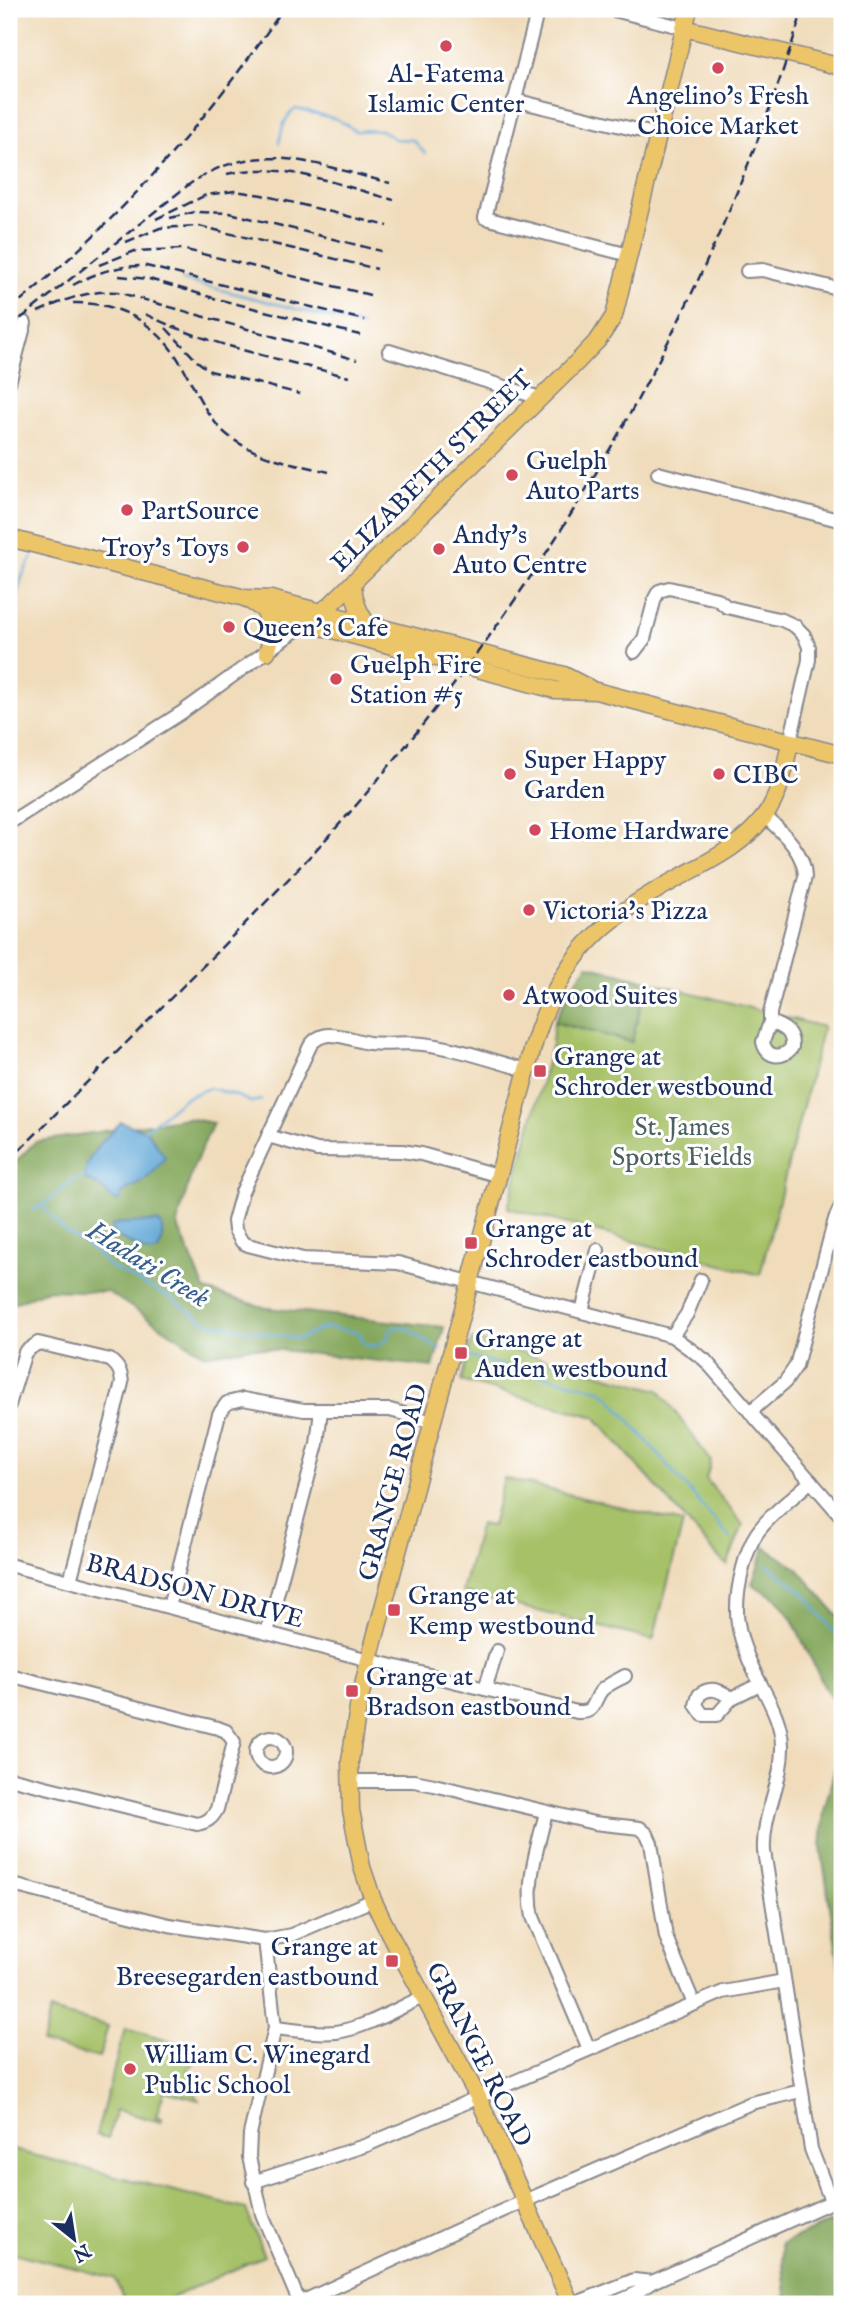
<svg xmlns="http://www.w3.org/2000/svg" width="851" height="2313" font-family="'IM FELL English',serif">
<rect width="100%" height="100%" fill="#fff"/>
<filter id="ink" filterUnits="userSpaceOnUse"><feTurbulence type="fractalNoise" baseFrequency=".0143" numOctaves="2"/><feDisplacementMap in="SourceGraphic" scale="14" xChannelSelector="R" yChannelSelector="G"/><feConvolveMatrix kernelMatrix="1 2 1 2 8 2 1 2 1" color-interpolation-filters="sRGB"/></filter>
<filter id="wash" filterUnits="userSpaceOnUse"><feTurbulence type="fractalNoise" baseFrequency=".00686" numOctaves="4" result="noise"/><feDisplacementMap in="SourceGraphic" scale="28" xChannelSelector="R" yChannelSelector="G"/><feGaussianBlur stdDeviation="1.57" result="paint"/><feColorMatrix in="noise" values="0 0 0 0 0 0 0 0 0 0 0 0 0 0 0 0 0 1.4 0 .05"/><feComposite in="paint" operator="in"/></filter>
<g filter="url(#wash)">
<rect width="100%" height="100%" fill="#f0dcbb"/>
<g fill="#a6c167" stroke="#607862" stroke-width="2">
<polygon points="647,981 823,1027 760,1275 508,1208 552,1044 554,1022 631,1042"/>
<polygon points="472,1339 659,1390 711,1461 706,1479 743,1525 727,1565 721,1560 595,1417 461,1381"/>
<polygon points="504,1478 683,1523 653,1640 462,1592 480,1524 492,1526"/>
<polygon points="50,2011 108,2026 99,2058 42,2043"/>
<polygon points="125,2028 195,2047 195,2052 197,2053 193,2065 187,2069 194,2091 199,2100 164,2091 156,2116 162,2118 161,2122 116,2110 108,2138 96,2135"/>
<polygon points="9,2149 246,2209 264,2256 157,2304 126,2304 114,2278 9,2252"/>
</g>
<g fill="#84a75c" stroke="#506b5d" stroke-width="2">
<polygon points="588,965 647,981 632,1042 554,1022 573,985"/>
<polygon points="186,1118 213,1123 193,1168 177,1224 205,1290 267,1308 444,1327 433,1367 252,1347 205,1355 108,1292 47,1290 9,1305 9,1169 35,1142"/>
<polygon points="765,1547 797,1568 842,1621 842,1713 827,1692 792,1619 777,1599 752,1584"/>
<polygon points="842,1741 842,1986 821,1847 824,1811"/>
<polygon points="842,2218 842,2304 787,2304 781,2244"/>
</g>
<g fill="#61a7d7" stroke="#3e6b9a" stroke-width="2">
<path d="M121 1122 147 1131 165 1157C158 1167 150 1178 140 1183 129 1189 124 1189 118 1201L112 1199 99 1186 85 1179C84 1155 106 1138 121 1122Z"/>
<polygon points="158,1222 162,1226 162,1241 158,1251 149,1253 114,1235 111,1228 113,1225 120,1223"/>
</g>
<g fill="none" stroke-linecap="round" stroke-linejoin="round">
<g stroke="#61a7d7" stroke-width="2.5">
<path d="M279 143C282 130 284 116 296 109L337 119 356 131 381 130 395 139 413 140 425 153"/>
<polyline points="182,280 362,326"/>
<polyline points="9,622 22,577 33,555"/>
<polyline points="144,1130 185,1098 209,1088 235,1095 251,1102 261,1100"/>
<polyline points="42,1206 76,1178 84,1177"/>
<path d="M32 1209 42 1206 63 1230 89 1247 109 1266 174 1300 205 1322 299 1339 325 1327 360 1333 361 1339 368 1346C378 1346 383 1344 389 1336L388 1332C405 1316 423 1345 440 1349"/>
<polyline points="470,1357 600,1390 610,1398 730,1538"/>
<polyline points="767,1565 803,1592 842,1642"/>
</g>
</g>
</g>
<g filter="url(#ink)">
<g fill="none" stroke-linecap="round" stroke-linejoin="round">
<g stroke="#86868c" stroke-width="16">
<g id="minor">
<polyline points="538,9 485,218 629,255"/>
<polyline points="610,9 684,28"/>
<polyline points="514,100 658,135"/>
<polyline points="747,271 763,270 842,290"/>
<polyline points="389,351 540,398"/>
<polyline points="9,383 25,323"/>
<polyline points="658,473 842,521"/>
<polyline points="634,652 644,639 655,598 659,591 669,588 717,599 727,607 782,620 795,626 804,635 809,647 809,660 790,742"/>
<path d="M765 816C782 832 805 852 805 877L770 1013V1022L763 1042C766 1058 783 1060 792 1047 793 1031 783 1027 770 1022"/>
<polyline points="9,823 181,713 306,623"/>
<path d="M527 1070C493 1061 458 1048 423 1044 405 1042 387 1045 369 1043 349 1040 324 1025 310 1046L242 1192 234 1221 235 1230 242 1242 248 1245 303 1259 398 1263 672 1336 705 1360 842 1517"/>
<polyline points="268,1136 317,1150 402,1151 421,1154 500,1176"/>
<polyline points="582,1311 598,1250"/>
<polyline points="672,1336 687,1314 701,1280"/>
<path d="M9 1405 25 1352 38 1343 110 1360C119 1367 121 1372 122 1383L70 1581"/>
<polyline points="750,1412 785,1382 796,1366 835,1219 842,1204"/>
<path d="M811 1481C793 1498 771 1513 757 1533 750 1543 746 1556 743 1568 732 1609 736 1633 754 1671 765 1694 782 1719 782 1746 783 1782 762 1814 764 1851L811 2149 831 2201"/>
<path d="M9 1565 369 1660 577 1712C596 1713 592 1703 601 1691 606 1685 618 1680 625 1676"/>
<polyline points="169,1607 219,1414 227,1403 243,1399 304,1410 390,1410 433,1422"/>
<polyline points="267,1633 317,1444 321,1410"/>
<path d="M9 1675 218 1728 226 1731 234 1742 217 1809C212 1819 207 1822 197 1824L9 1778"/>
<polyline points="485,1689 497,1651"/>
<path d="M732 1698C720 1691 711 1685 699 1695L696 1705 703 1715H717L732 1698 760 1684"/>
<circle cx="271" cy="1752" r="15"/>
<polyline points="350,1781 414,1781 434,1785 594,1823 640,1828 647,1834 651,1843 666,1937 694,2004"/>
<path d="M546 1812C538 1847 525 1881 533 1917L589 2049"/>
<polyline points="9,1884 169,1925 265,1940 291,1935 373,1900"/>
<polyline points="265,1940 275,2028 250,2134 249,2157 262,2214 300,2304"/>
<path d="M275 2028C294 2030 316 2034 336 2032 366 2028 396 2009 423 1997"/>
<polyline points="253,2182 367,2145 723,1992 784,1981"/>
<polyline points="297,2304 458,2230 751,2103 801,2091"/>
<polyline points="574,2304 634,2280 652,2282"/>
<polyline points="612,2304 633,2295 652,2282 842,2197"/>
</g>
</g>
<g stroke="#86868c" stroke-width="19">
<g id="major">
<polyline points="684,28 842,67"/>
<polyline points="9,538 245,598 271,599 564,675 591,689"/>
<path d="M353 582C354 599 357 610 368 625"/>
<polyline points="245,598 264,610 292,619 555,690 596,691 842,755"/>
<path d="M264 610C272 627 274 633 267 652"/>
<polyline points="306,623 330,605 578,361 599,339 614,316 689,9"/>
<path d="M571 2304 478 2097 389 1933 373 1900 362 1867 351 1810 350 1761 358 1707 369 1660 533 1047C560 956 600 920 682 876 711 860 743 845 764 817 780 796 785 767 790 742"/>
</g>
</g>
<use href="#minor" stroke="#fff" stroke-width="12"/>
<use href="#major" stroke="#edc569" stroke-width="16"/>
<g stroke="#1b2f5e" stroke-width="2.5" stroke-dasharray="10 5" stroke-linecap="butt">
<path d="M227 174C281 160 341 186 394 200"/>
<polyline points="170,218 195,212 230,213 381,251"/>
<polyline points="156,219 206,195 235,191 262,195 388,226"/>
<polyline points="126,242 160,228 199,226 377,269"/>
<polyline points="99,265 135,251 182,249 370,295"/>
<polyline points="119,276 149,279 217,299 360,335"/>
<path d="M73 285C97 272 119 265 146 266L364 320"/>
<path d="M73 303C124 302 161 326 185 371 197 393 206 416 225 433 254 458 294 463 329 472"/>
<path d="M9 310C116 224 206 123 283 9"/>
<path d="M38 312C64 300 88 290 117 292L357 360"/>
<path d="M145 314C210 346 280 359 349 377"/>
<path d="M9 328 187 186C256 136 316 165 390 183"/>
<polyline points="166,328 197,361 210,371 300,394"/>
<path d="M9 1161C72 1097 136 1033 200 969 261 907 324 845 380 777 569 552 716 290 803 9"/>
</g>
</g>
</g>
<g fill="#d1495b" stroke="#fff" stroke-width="2.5">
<circle cx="446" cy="46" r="7"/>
<circle cx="718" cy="68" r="7"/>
<circle cx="512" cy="475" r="7"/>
<circle cx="127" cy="510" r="7"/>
<circle cx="243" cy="547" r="7"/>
<circle cx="439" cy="549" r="7"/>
<circle cx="229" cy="627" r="7"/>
<circle cx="336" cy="679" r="7"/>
<circle cx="510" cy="774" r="7"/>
<circle cx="719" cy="774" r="7"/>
<circle cx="535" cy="830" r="7"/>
<circle cx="529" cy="910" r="7"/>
<circle cx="509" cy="995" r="7"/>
<rect x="533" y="1064" width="14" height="14" rx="3.5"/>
<rect x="464" y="1236" width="14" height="14" rx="3.5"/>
<rect x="454" y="1346" width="14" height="14" rx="3.5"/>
<rect x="387" y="1603" width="14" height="14" rx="3.5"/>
<rect x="345" y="1684" width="14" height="14" rx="3.5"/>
<rect x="385" y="1954" width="14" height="14" rx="3.5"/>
<circle cx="130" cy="2069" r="7"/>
</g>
<g text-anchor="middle" stroke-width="6" stroke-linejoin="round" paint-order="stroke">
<g font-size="26" fill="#1b2f5e" stroke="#fff" text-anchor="start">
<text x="446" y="82" text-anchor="middle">Al-Fatema<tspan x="446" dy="30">Islamic Center</tspan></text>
<text x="718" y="104" text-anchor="middle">Angelino's Fresh<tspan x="718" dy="30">Choice Market</tspan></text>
<text x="526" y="469">Guelph<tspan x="526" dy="30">Auto Parts</tspan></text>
<text x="141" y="519">PartSource</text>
<text x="453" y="543">Andy's<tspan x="453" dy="30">Auto Centre</tspan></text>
<text x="229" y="556" text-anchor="end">Troy's Toys</text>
<text x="243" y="636">Queen's Cafe</text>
<text x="350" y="673">Guelph Fire<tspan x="350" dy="30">Station #5</tspan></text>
<text x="524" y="768">Super Happy<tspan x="524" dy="30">Garden</tspan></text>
<text x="733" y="783">CIBC</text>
<text x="549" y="839">Home Hardware</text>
<text x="543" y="919">Victoria's Pizza</text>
<text x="523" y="1004">Atwood Suites</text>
<text x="554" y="1065">Grange at<tspan x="554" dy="30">Schroder westbound</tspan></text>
<text x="485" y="1237">Grange at<tspan x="485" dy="30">Schroder eastbound</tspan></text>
<text x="475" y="1347">Grange at<tspan x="475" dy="30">Auden westbound</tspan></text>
<text x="408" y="1604">Grange at<tspan x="408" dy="30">Kemp westbound</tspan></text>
<text x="366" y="1685">Grange at<tspan x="366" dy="30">Bradson eastbound</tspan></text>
<text x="378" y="1955" text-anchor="end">Grange at<tspan x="378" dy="30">Breesegarden eastbound</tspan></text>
<text x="144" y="2063">William C. Winegard<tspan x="144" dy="30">Public School</tspan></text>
</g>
<g font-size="26" fill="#1b2f5e" stroke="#fff">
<text transform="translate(431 470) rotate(-45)" y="9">ELIZABETH STREET</text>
<text transform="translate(392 1482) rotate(-75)" y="9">GRANGE ROAD</text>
<text transform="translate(195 1590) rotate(15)" y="9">BRADSON DRIVE</text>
<text transform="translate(480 2054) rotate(63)" y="9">GRANGE ROAD</text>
</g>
<g font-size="26" fill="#4c6261" stroke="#fff">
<text x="682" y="1135">St. James<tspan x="682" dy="30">Sports Fields</tspan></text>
</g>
<g font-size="28" font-style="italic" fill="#375f8e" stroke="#fff">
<text transform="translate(149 1263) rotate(32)" y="10">Hadati Creek</text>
</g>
</g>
<rect width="851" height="2313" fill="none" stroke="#fff" stroke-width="35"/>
<g transform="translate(74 2239) rotate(150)" stroke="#ffffff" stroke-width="5" paint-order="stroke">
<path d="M0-5L12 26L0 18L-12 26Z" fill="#1b2f5e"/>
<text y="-10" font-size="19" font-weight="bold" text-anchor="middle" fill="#1b2f5e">N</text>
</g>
</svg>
